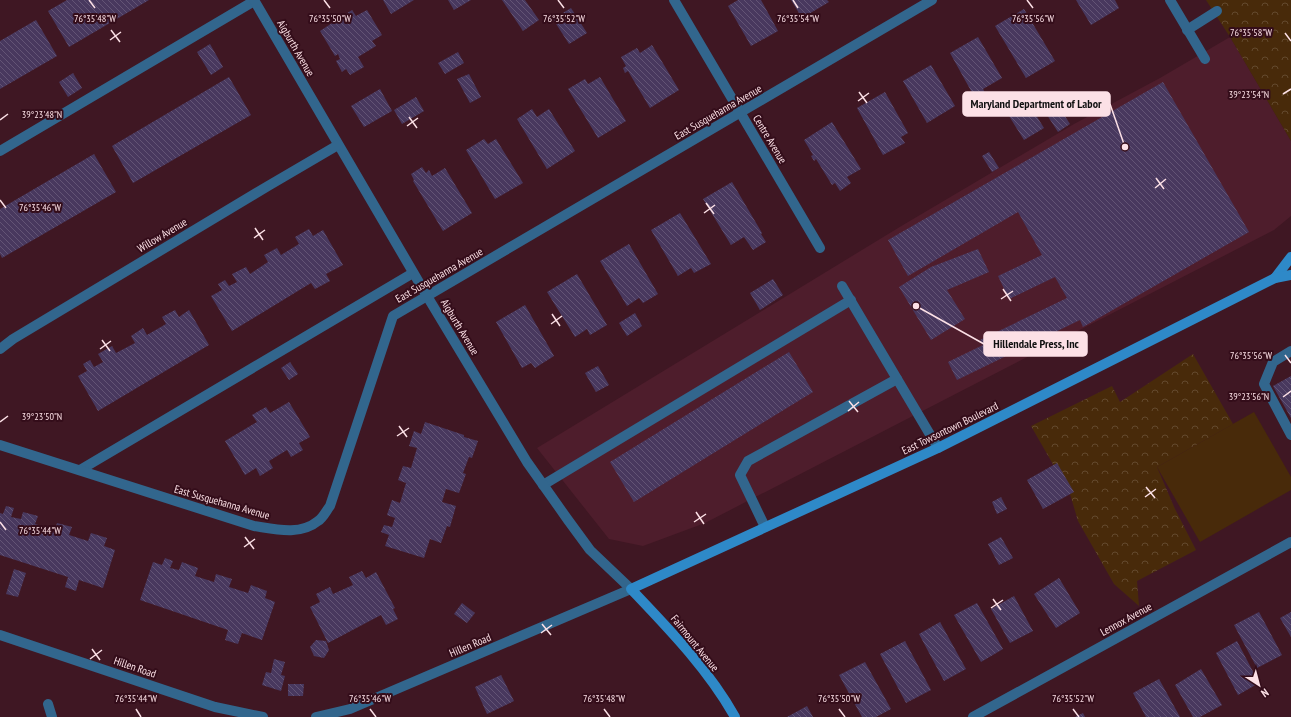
<svg xmlns="http://www.w3.org/2000/svg" width="1291" height="717" font-family="'PT Sans Narrow',sans-serif">
<defs>
<pattern id="park-crowns" width="20" height="18" patternUnits="userSpaceOnUse"><rect width="20" height="18" fill="#482a0a"/><path d="M2 6a3 3 0 1 1 6 0M12 15a3 3 0 1 1 6 0" fill="none" stroke="#63492e"/></pattern>
<pattern id="building-back-hatch" width="6" height="6" patternUnits="userSpaceOnUse"><rect width="6" height="6" fill="#48385e"/><path d="M-1 5l2 2M0 0l6 6M5-1l2 2" fill="none" stroke="#635475"/></pattern>
</defs>
<rect width="100%" height="100%" fill="#3f1723"/>
<polygon fill="#4e1d2c" points="1230,37 1291,141 1291,216 1274,230 705,523 643,546 609,539 537,448 903,225 1074,124 1160,78"/>
<polygon fill="#482a0a" points="1254,412 1291,477 1291,490 1200,542 1157,467"/>
<g fill="url(#park-crowns)">
<polygon points="1206,0 1291,0 1291,141 1230,37"/>
<polygon points="1193,354 1233,424 1157,467 1175,509 1196,550 1137,581 1139,606 1114,584 1078,521 1070,494 1031,426 1112,386 1120,402"/>
</g>
<g fill="url(#building-back-hatch)">
<polygon points="67,0 149,0 69,47 48,11"/>
<polygon points="383,0 414,0 391,14"/>
<polygon points="448,0 471,0 454,10"/>
<polygon points="502,0 525,0 539,20 523,31"/>
<polygon points="738,0 761,0 778,31 751,46 728,6"/>
<polygon points="791,0 827,0 829,2 802,18"/>
<polygon points="1076,0 1115,0 1119,8 1091,25"/>
<polygon points="571,8 587,33 569,44 553,19"/>
<polygon points="1024,9 1055,61 1026,78 995,26"/>
<polygon points="352,10 356,16 367,10 382,35 372,41 376,46 358,57 364,67 350,75 346,69 342,72 336,61 340,59 338,54 335,56 320,31"/>
<polygon points="36,20 57,56 0,89 0,41"/>
<polygon points="978,37 1002,78 983,89 985,93 975,98 950,53"/>
<polygon points="210,44 223,67 211,75 197,52"/>
<polygon points="652,45 679,90 650,108 628,71 625,73 623,68 626,66 621,57 637,48 640,53"/>
<polygon points="458,52 464,63 445,74 438,63"/>
<polygon points="931,65 955,106 927,123 903,81"/>
<polygon points="73,73 82,88 68,97 59,82"/>
<polygon points="469,74 481,97 470,103 457,79"/>
<polygon points="229,77 251,115 133,183 112,146"/>
<polygon points="600,77 626,121 598,138 568,89 585,79 588,84"/>
<polygon points="1163,82 1249,232 1083,327 1080,320 957,380 948,362 983,345 980,340 1067,298 1055,277 1009,299 998,276 1042,255 1018,212 908,276 888,240"/>
<polygon points="380,89 392,111 364,127 351,106"/>
<polygon points="885,92 908,133 901,137 905,143 883,155 857,108"/>
<polygon points="416,97 424,111 402,124 394,110"/>
<polygon points="1029,104 1044,128 1024,140 1009,116"/>
<polygon points="1059,107 1070,124 1058,132 1047,115"/>
<polygon points="532,109 537,117 549,109 575,151 547,169 517,119"/>
<polygon points="832,122 861,169 847,177 851,183 840,191 835,183 832,185 816,159 814,161 811,156 813,155 804,140"/>
<polygon points="484,139 488,144 496,139 523,183 495,199 466,150"/>
<polygon points="989,152 999,168 992,172 982,156"/>
<polygon points="94,154 116,192 2,258 0,254 0,209"/>
<polygon points="422,167 426,173 429,170 432,176 445,168 472,213 443,231 413,181 414,180 411,174"/>
<polygon points="732,182 762,233 761,234 766,242 753,250 744,237 731,245 703,199"/>
<polygon points="680,213 711,264 694,273 691,268 678,276 651,230"/>
<polygon points="309,229 313,236 323,230 343,265 326,274 330,281 315,289 311,283 232,331 211,296 222,290 218,284 225,280 229,286 237,282 232,274 246,267 250,274 268,262 264,255 277,248 281,255 299,244 295,237"/>
<polygon points="629,244 658,294 643,303 639,298 627,306 600,261"/>
<polygon points="978,249 989,272 947,290 965,319 931,340 899,287 931,267"/>
<polygon points="577,274 607,325 590,335 587,329 575,337 547,292"/>
<polygon points="773,279 783,295 760,310 750,293"/>
<polygon points="525,305 554,356 535,368 531,363 522,368 496,322"/>
<polygon points="175,310 179,317 189,310 209,345 98,411 78,376 87,371 83,364 90,360 94,367 103,362 98,354 112,346 116,353 135,343 131,336 143,328 147,335 166,324 162,317"/>
<polygon points="635,313 642,326 627,336 619,323"/>
<polygon points="789,352 813,392 634,502 610,462"/>
<polygon points="290,362 298,374 289,380 281,368"/>
<polygon points="598,366 609,385 596,392 585,373"/>
<polygon points="1291,376 1291,418 1273,386"/>
<polygon points="289,402 310,437 299,443 303,450 291,457 287,450 269,461 273,468 260,476 256,468 245,475 225,441 257,422 252,415 266,407 270,413"/>
<polygon points="425,422 464,435 464,437 478,441 472,458 469,457 463,473 466,474 459,493 446,489 442,502 456,506 450,527 447,526 441,543 430,539 424,558 385,546 389,535 381,532 384,525 392,527 395,518 387,515 392,500 400,503 406,483 398,480 403,466 411,468 417,448 409,446 414,431 421,434"/>
<polygon points="1057,463 1074,492 1043,509 1027,480"/>
<polygon points="1001,497 1007,509 997,514 992,502"/>
<polygon points="6,506 14,508 11,517 21,519 23,512 38,516 35,524 55,530 57,523 72,527 69,535 88,541 91,533 107,538 104,546 115,550 103,588 79,580 76,591 65,587 68,577 0,555 0,513 3,514"/>
<polygon points="1001,537 1013,558 999,565 988,544"/>
<polygon points="165,558 173,561 170,568 179,570 182,562 198,568 195,576 214,582 216,574 232,579 229,587 248,593 251,585 267,591 265,598 275,602 262,640 242,633 238,644 225,640 228,630 140,600 153,562 162,565"/>
<polygon points="14,569 26,573 18,597 6,594"/>
<polygon points="362,571 366,578 376,572 395,608 393,609 398,619 386,625 381,615 328,643 310,607 320,602 316,594 330,587 333,594 353,585 349,577"/>
<polygon points="1059,578 1080,613 1056,628 1034,594"/>
<polygon points="1014,596 1033,631 1010,643 991,609"/>
<polygon points="462,603 475,613 467,623 454,614"/>
<polygon points="977,603 1003,649 981,662 954,615"/>
<polygon points="1259,612 1282,655 1257,668 1234,625"/>
<polygon points="1291,612 1291,637 1280,618"/>
<polygon points="940,622 966,669 944,681 919,634"/>
<polygon points="316,640 326,641 329,650 324,658 314,656 310,647"/>
<polygon points="905,641 931,690 906,703 880,654"/>
<polygon points="1237,641 1259,683 1238,695 1216,653"/>
<polygon points="274,659 285,662 281,675 285,676 281,691 262,685 266,672 271,673"/>
<polygon points="865,662 891,709 876,717 862,717 839,675"/>
<polygon points="1201,669 1222,705 1200,717 1193,717 1175,685"/>
<polygon points="501,675 514,701 487,714 475,687"/>
<polygon points="1159,679 1180,717 1146,717 1133,693"/>
<polygon points="288,684 304,684 303,696 288,696"/>
<polygon points="807,706 813,717 787,717"/>
<polygon points="1083,713 1085,717 1075,717"/>
</g>
<g fill="none" stroke-linecap="round" stroke-linejoin="round">
<g stroke="#32668d" stroke-width="10">
<polyline points="1187,30 1217,11"/>
<polyline points="0,151 254,1"/>
<polyline points="1291,351 1273,362 1264,384 1291,435"/>
<polyline points="80,470 413,273"/>
<polyline points="543,485 851,300"/>
<polyline points="765,527 740,475 748,461 897,379"/>
<polyline points="48,704 52,717"/>
</g>
<g stroke="#32668d" stroke-width="10">
<polyline points="254,0 427,296 527,462 568,520 590,550 631,589"/>
<polyline points="674,0 820,248"/>
<polyline points="1170,0 1205,59"/>
<polyline points="842,286 938,448"/>
<polyline points="0,349 13,339 268,186 338,145"/>
<path d="M0 445 254 526C274 529 300 536 318 521 323 518 326 511 330 506L393 316 932 0"/>
<polyline points="973,717 1291,542"/>
</g>
<g stroke="#32668d" stroke-width="10">
<polyline points="0,635 215,707 263,717"/>
<polyline points="316,717 350,709 631,589"/>
</g>
<g stroke="#2e89c8" stroke-width="10">
<polyline points="1275,278 1291,257"/>
<path d="M735 717C708 669 669 629 631 589L938 448 1275 278 1291 275"/>
</g>
</g>
<path fill="none" stroke="#fce0e6" stroke-width="1.5" d="M89 0 95 8M324 0 330 8M558 0 564 8M793 0 798 8M1027 0 1033 8M111 30 120 42M1285 33 1291 41M110 40 121 32M859 92 867 103M1283 94 1291 89M858 101 869 93M409 117 417 128M0 120 8 114M407 126 418 118M1156 178 1164 189M1155 188 1166 179M0 200 6 208M706 203 714 214M704 213 715 205M255 228 263 240M254 238 265 230M1003 289 1011 301M1001 299 1013 291M552 314 560 326M551 324 562 316M102 340 110 351M100 349 111 341M1285 355 1291 363M1283 397 1291 391M849 401 858 412M848 411 859 402M0 422 8 416M399 426 407 437M397 436 409 428M1146 487 1155 498M1145 497 1156 489M696 512 704 524M0 522 6 530M694 522 706 514M245 537 254 549M244 547 255 539M993 599 1001 610M991 608 1003 600M542 624 551 635M541 633 552 625M92 649 100 660M90 659 102 650M136 709 141 717M370 709 376 717M604 709 610 717M839 709 845 717M1073 709 1079 717"/>
<g text-anchor="middle" stroke-width="4" stroke-linejoin="round" paint-order="stroke">
<g font-size="11" fill="#fce0e6" stroke="#340d1a">
<text transform="translate(296 48) rotate(60)" y="4">Aigburth Avenue</text>
<text transform="translate(718 112) rotate(-30)" y="4">East Susquehanna Avenue</text>
<text transform="translate(770 139) rotate(59)" y="4">Centre Avenue</text>
<text transform="translate(162 235) rotate(-31)" y="4">Willow Avenue</text>
<text transform="translate(439 275) rotate(-30)" y="4">East Susquehanna Avenue</text>
<text transform="translate(460 327) rotate(59)" y="4">Aigburth Avenue</text>
<text transform="translate(950 428) rotate(-26)" y="4">East Towsontown Boulevard</text>
<text transform="translate(222 502) rotate(16)" y="4">East Susquehanna Avenue</text>
<text transform="translate(1126 619) rotate(-29)" y="4">Lennox Avenue</text>
<text transform="translate(695 643) rotate(51)" y="4">Fairmount Avenue</text>
<text transform="translate(470 645) rotate(-23)" y="4">Hillen Road</text>
<text transform="translate(135 667) rotate(19)" y="4">Hillen Road</text>
</g>
</g>
<g font-size="10" text-anchor="middle" fill="#fce0e6" stroke="#340d1a" stroke-width="4" stroke-linejoin="round" paint-order="stroke">
<text x="95" y="22">76°35'48"W</text>
<text x="330" y="22">76°35'50"W</text>
<text x="564" y="22">76°35'52"W</text>
<text x="798" y="22">76°35'54"W</text>
<text x="1033" y="22">76°35'56"W</text>
<text x="1251" y="36">76°35'58"W</text>
<text x="1249" y="98">39°23'54"N</text>
<text x="42" y="118">39°23'48"N</text>
<text x="40" y="211">76°35'46"W</text>
<text x="1251" y="359">76°35'56"W</text>
<text x="1249" y="400">39°23'56"N</text>
<text x="42" y="420">39°23'50"N</text>
<text x="40" y="534">76°35'44"W</text>
<text x="136" y="702">76°35'44"W</text>
<text x="370" y="702">76°35'46"W</text>
<text x="604" y="702">76°35'48"W</text>
<text x="839" y="702">76°35'50"W</text>
<text x="1073" y="702">76°35'52"W</text>
</g>
<path fill="none" stroke="#fce0e6" stroke-width="1.5" d="M1125 147L1110 104M916 306L984 344"/>
<g fill="#fce0e6" stroke="#340d1a" stroke-width="1.5">
<circle cx="1125" cy="147" r="4"/>
<circle cx="916" cy="306" r="4"/>
</g>
<g fill="#fce0e6" stroke="#fce0e6" stroke-width="1.5">
<rect x="963" y="92" width="147" height="24" rx="4"/>
<rect x="984" y="332" width="103" height="24" rx="4"/>
</g>
<g font-size="12" text-anchor="middle" font-weight="bold" fill="#111">
<text x="1036" y="108">Maryland Department of Labor</text>
<text x="1036" y="348">Hillendale Press, Inc</text>
</g>
<g transform="translate(1259 685) rotate(144)" stroke="#340d1a" stroke-width="3" paint-order="stroke">
<path d="M0-3L7 15L0 10L-7 15Z" fill="#fce0e6"/>
<text y="-6" font-size="11" font-weight="bold" text-anchor="middle" fill="#fce0e6">N</text>
</g>
</svg>
